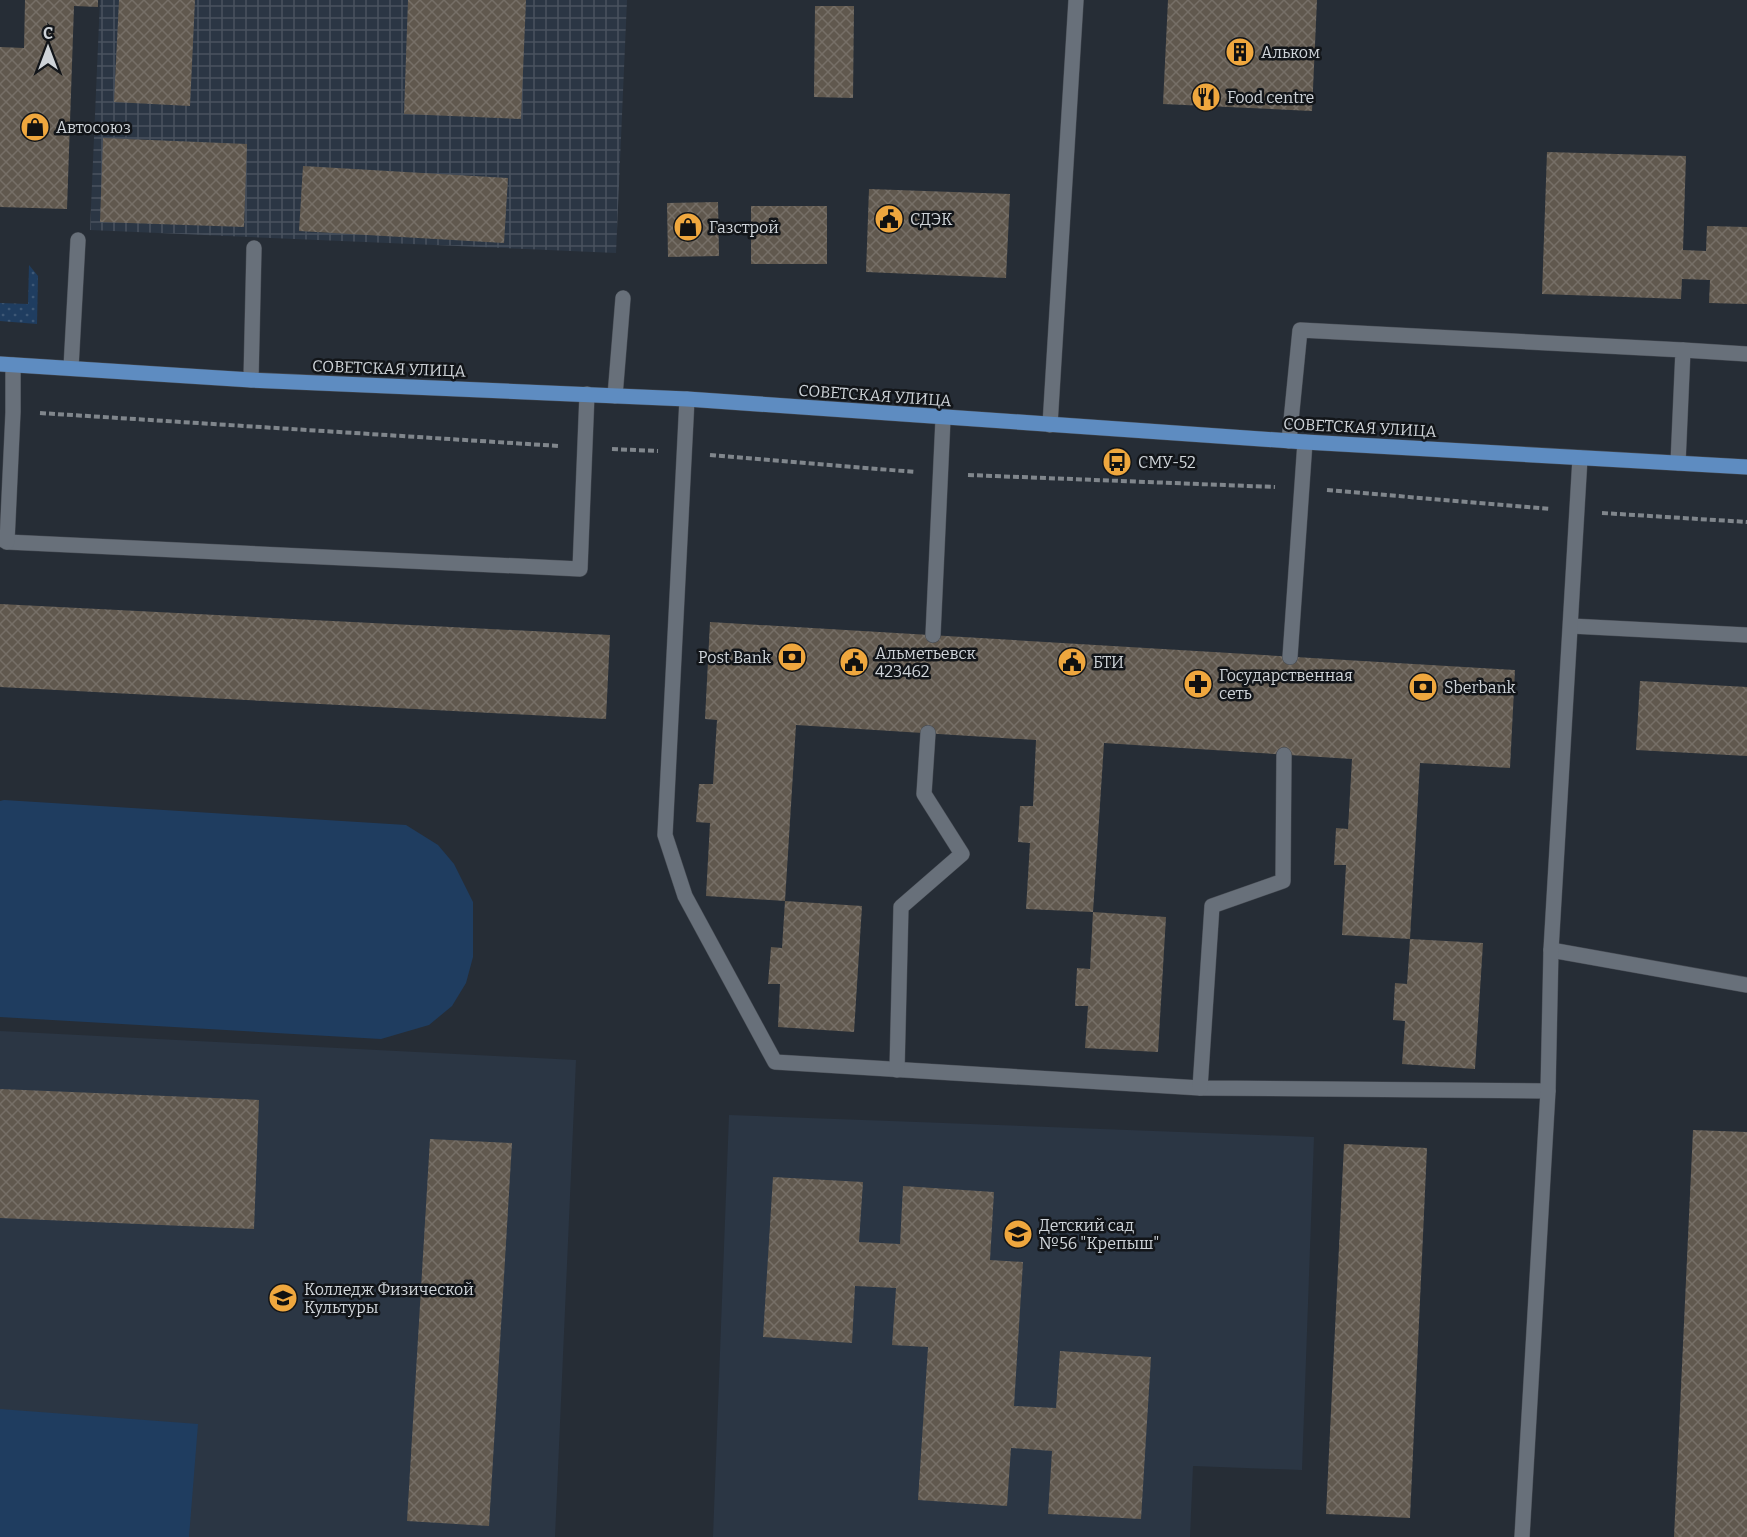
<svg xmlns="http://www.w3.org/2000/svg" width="1747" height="1537" font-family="Bitter,serif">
<defs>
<pattern id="industrial-grid" width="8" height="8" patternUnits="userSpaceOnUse" patternTransform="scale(1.5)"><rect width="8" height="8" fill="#2b3644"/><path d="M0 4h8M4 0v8" fill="none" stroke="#49525e"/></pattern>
<pattern id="green-dots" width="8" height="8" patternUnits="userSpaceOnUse" patternTransform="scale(1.5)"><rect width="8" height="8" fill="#1f3d60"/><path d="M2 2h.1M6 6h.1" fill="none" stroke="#3e5876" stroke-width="1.8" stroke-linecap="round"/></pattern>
<pattern id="building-cross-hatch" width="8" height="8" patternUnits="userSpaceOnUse" patternTransform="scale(1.5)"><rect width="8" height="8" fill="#60584e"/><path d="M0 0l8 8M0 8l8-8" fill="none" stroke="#766f67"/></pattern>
</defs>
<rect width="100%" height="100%" fill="#262d36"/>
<g fill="#2b3644">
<polygon points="0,1031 576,1060 555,1537 0,1537"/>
<polygon points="729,1115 1314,1137 1302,1470 1193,1466 1190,1537 713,1537"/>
</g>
<polygon fill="url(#industrial-grid)" points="100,0 627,0 616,253 90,230"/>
<polygon fill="url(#green-dots)" points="29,265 38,276 37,324 0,321 0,303 28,304"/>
<g fill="#1f3d60">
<polygon points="4,800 406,825 438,845 454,864 473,902 473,957 466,983 452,1006 429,1025 381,1039 0,1017 0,801"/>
<polygon points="0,1409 198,1424 189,1537 0,1537"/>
</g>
<g fill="url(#building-cross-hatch)">
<polygon points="25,0 98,0 98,7 74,6 67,209 0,207 0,47 24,48"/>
<polygon points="119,0 195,0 190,106 114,102"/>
<polygon points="408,0 526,0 521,119 404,114"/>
<polygon points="1168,0 1317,0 1312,111 1163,104"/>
<polygon points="815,6 854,6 853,98 814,97"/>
<polygon points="103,138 247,144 244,227 100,222"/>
<polygon points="1547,152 1686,156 1683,250 1706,251 1707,226 1747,227 1747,304 1709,303 1710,280 1682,279 1681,299 1542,294"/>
<polygon points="303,166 508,178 504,243 299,231"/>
<polygon points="869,189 1010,194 1006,278 866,272"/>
<polygon points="718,202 719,256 668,257 667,203"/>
<rect x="751" y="206" width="76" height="58"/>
<polygon points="0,604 610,635 606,719 0,687"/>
<polygon points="710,622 1515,670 1510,768 1420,763 1410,939 1342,935 1346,865 1334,865 1336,828 1348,829 1352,759 1104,743 1093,912 1026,909 1030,843 1018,842 1020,806 1033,806 1036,740 796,725 785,901 706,896 710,823 696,822 699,784 713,784 717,720 705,719"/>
<polygon points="1640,681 1747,687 1747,756 1636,750"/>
<polygon points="785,901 862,906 854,1032 778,1027 780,984 768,984 771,947 782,948"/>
<polygon points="1093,912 1166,917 1158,1052 1085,1048 1088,1006 1075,1006 1077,968 1090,969"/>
<polygon points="1410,939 1483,943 1475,1069 1402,1064 1405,1021 1393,1020 1395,983 1407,984"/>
<polygon points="0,1089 259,1100 254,1229 0,1218"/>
<polygon points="1693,1130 1747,1132 1747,1537 1674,1537"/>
<polygon points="430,1139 512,1143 489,1526 407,1521"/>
<polygon points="1344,1144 1427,1148 1410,1518 1326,1514"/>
<polygon points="773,1177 863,1182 859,1242 900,1244 903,1186 994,1192 990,1260 1023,1262 1014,1406 1056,1408 1060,1351 1151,1357 1141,1519 1048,1514 1052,1451 1011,1448 1007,1506 918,1500 928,1347 892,1345 896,1288 855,1286 852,1343 763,1337"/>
</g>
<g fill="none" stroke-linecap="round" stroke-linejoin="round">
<g stroke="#454a52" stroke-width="16">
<g id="lane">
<polyline points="1683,350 1747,354"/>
<polyline points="71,368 78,240"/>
<polyline points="251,380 254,248"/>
<polyline points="615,396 623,298"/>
<polyline points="687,399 665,835 685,896 775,1062 1200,1088 1548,1091"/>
<polyline points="1050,425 1076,0"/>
<polyline points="1289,441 1300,330 1683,350 1678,463"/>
<polyline points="0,538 7,542 580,569 587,394"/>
<polyline points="7,542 13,412 13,365"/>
<polyline points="1571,626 1747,635"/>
<polyline points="933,635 943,419"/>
<polyline points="1290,657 1305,442"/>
<polyline points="1551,950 1747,985"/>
<polyline points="897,1070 901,907 962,854 924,794 928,733"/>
<polyline points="1200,1088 1212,906 1283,881 1284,755"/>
<polyline points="1522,1537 1548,1091 1551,950 1580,458"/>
</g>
</g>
<g stroke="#454a52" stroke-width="16">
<polyline id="primary" points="0,364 251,380 687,399 1305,442 1747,467"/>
</g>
<g stroke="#80868c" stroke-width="4" stroke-dasharray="6 3" stroke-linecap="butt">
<polyline points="40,413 559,446"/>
<polyline points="612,449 658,451"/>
<polyline points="710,455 915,472"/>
<polyline points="968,475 1275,487"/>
<polyline points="1327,490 1550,509"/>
<polyline points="1602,513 1747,522"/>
</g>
<use href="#lane" stroke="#68707a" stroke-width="15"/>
<use href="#primary" stroke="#5e8cc1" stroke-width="15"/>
</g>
<defs>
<g id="building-disc" transform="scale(1.5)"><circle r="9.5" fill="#efa73e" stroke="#121519"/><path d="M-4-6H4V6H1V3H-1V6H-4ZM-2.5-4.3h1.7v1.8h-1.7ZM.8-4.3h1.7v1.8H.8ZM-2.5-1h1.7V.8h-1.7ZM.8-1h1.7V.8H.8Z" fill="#111"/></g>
<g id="restaurant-disc" transform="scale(1.5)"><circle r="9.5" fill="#efa73e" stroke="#121519"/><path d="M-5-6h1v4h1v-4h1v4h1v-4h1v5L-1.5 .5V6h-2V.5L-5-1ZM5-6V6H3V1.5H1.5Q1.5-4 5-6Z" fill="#111"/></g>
<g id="shop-disc" transform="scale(1.5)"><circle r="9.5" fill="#efa73e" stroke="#121519"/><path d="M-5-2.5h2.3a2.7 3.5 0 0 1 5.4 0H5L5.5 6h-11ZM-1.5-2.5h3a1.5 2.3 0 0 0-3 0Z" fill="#111"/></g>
<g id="civic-disc" transform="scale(1.5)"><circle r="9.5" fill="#efa73e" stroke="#121519"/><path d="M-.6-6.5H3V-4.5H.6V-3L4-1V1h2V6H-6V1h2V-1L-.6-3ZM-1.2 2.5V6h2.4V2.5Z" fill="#111"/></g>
<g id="bus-disc" transform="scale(1.5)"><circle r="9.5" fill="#efa73e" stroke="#121519"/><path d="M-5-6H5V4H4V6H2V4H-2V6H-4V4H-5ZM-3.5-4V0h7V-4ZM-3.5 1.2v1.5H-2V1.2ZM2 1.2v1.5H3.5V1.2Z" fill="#111"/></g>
<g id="bank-disc" transform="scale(1.5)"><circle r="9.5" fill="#efa73e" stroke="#121519"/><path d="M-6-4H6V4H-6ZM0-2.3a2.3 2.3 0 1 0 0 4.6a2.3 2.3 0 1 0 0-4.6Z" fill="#111"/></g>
<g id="pharmacy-disc" transform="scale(1.5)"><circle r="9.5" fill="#efa73e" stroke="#121519"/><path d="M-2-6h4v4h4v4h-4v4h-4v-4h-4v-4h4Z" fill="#111"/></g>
<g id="school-disc" transform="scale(1.5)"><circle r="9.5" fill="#efa73e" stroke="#121519"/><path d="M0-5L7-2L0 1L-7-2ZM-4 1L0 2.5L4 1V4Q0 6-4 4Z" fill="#111"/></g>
<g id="university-disc" transform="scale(1.5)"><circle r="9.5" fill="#efa73e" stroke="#121519"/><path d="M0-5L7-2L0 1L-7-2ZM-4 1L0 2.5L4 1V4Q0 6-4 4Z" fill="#111"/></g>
</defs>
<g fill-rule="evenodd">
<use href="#building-disc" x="1240" y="52"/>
<use href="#restaurant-disc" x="1206" y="97"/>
<use href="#shop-disc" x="35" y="127"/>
<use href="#civic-disc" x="889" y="219"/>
<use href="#shop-disc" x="688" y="227"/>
<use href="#bus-disc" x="1117" y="462"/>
<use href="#bank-disc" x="792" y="657"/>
<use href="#civic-disc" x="854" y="662"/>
<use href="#civic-disc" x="1072" y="662"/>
<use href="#pharmacy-disc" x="1198" y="684"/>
<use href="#bank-disc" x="1423" y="687"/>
<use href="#school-disc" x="1018" y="1234"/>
<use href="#university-disc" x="283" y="1298"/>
</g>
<g text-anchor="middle" stroke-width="5" stroke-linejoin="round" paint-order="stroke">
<g font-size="16" fill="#cfd4d9" stroke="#121519" text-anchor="start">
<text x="1261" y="58">Альком</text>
<text x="1227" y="103">Food centre</text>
<text x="56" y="133">Автосоюз</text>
<text x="910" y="225">СДЭК</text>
<text x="709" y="233">Газстрой</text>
<text x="1138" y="468">СМУ-52</text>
<text x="875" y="659">Альметьевск<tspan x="875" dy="18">423462</tspan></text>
<text x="771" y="663" text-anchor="end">Post Bank</text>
<text x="1093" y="668">БТИ</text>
<text x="1219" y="681">Государственная<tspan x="1219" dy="18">сеть</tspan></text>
<text x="1444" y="693">Sberbank</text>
<text x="1039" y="1231">Детский сад<tspan x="1039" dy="18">№56 "Крепыш"</tspan></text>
<text x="304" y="1295">Колледж Физической<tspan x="304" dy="18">Культуры</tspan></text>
</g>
<g font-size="16" fill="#cfd4d9" stroke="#121519">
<text transform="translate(389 368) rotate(2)" y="6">СОВЕТСКАЯ УЛИЦА</text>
<text transform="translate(875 395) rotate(4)" y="6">СОВЕТСКАЯ УЛИЦА</text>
<text transform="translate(1360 427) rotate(3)" y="6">СОВЕТСКАЯ УЛИЦА</text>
</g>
</g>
<g transform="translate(48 48)" stroke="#121519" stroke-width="4.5" paint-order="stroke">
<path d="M0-4.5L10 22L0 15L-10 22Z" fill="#cfd4d9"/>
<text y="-9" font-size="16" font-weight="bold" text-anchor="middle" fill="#cfd4d9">С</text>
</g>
</svg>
